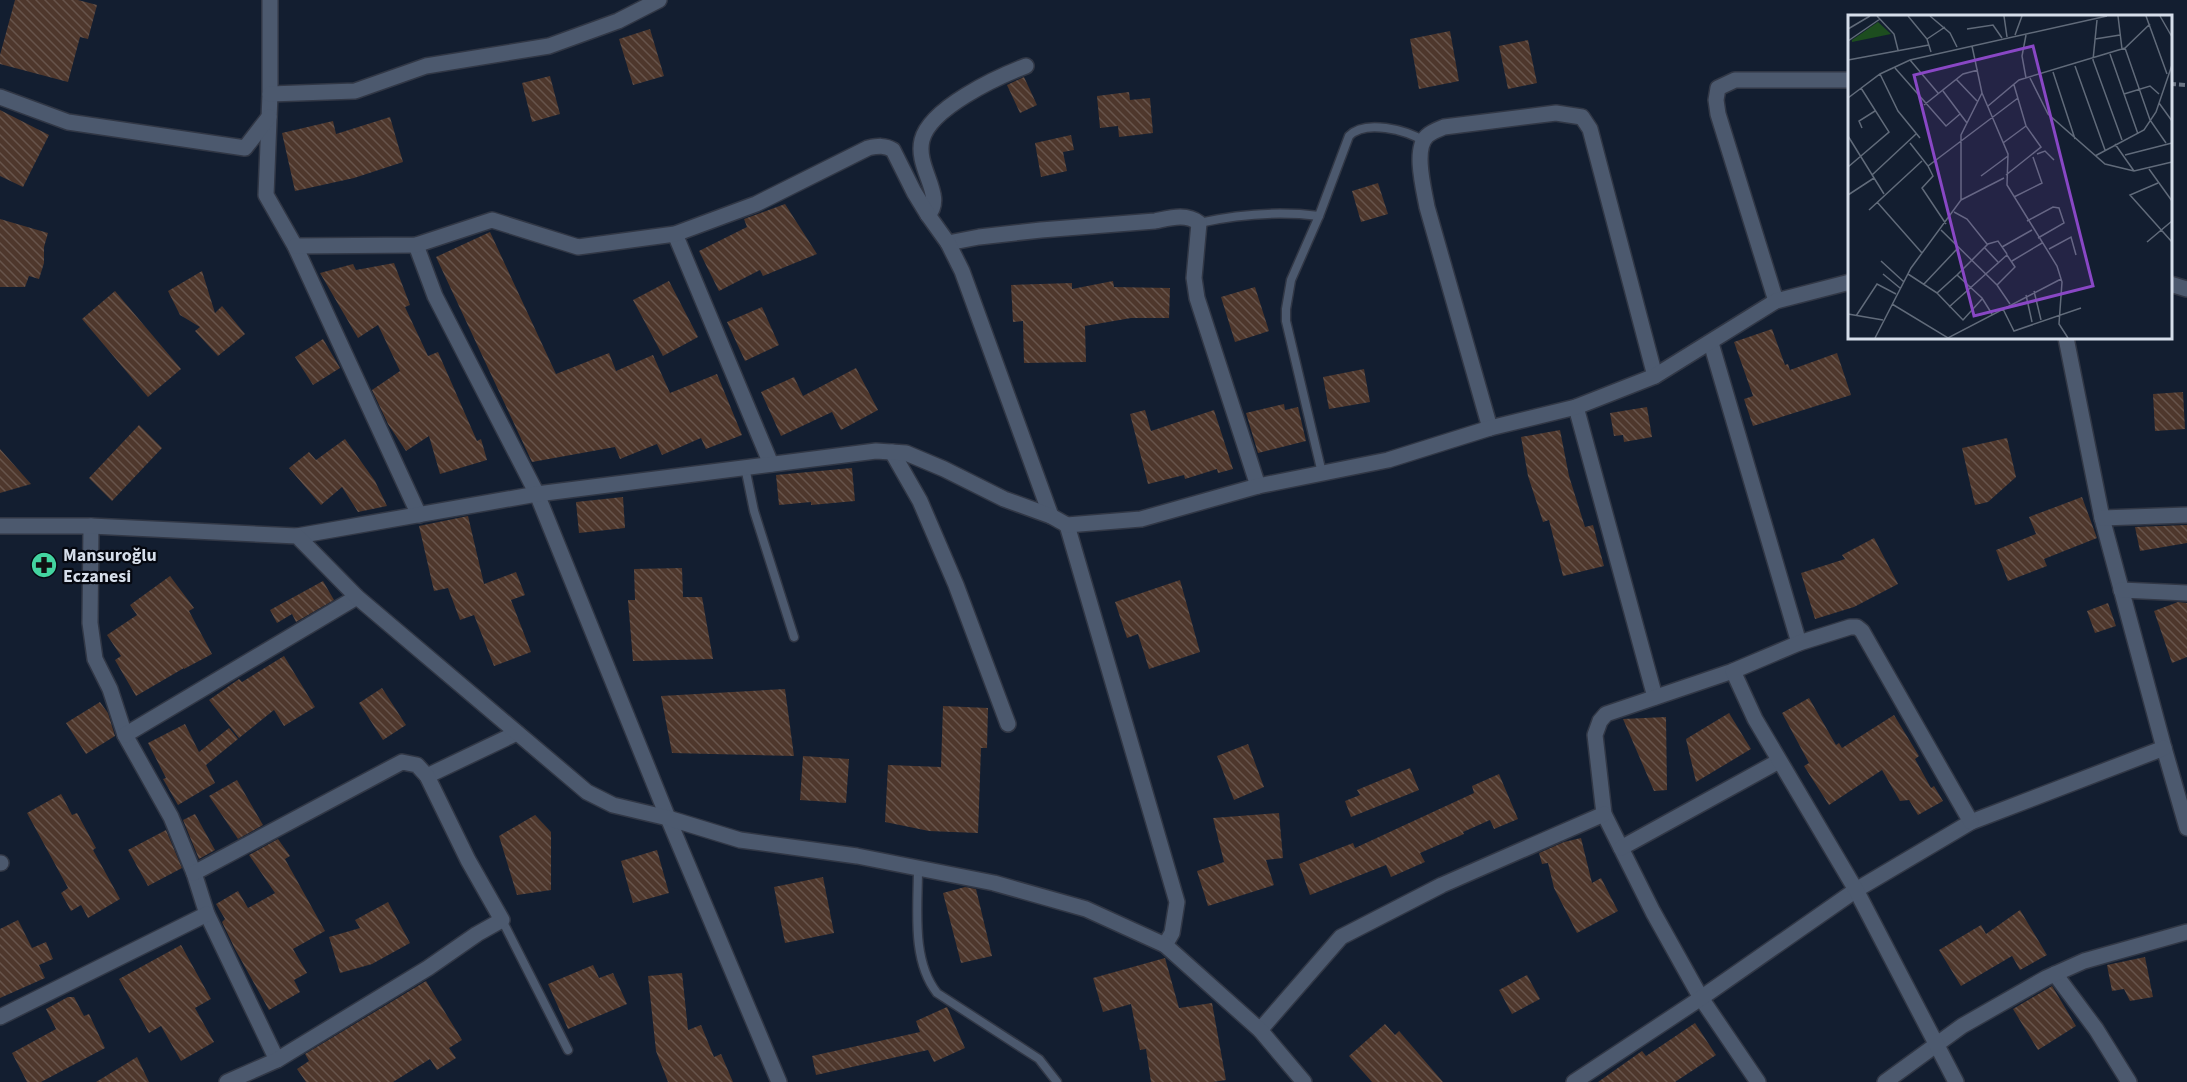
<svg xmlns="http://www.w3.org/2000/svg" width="2187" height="1082" font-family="'Source Sans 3',sans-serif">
<defs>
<pattern id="building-back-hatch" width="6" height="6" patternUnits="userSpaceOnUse" patternTransform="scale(1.5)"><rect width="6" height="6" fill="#4e372c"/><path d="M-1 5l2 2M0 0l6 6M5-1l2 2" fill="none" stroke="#67544b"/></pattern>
</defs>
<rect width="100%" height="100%" fill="#131e30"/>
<g fill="url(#building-back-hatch)">
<polygon points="15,0 78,0 97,5 88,39 80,37 68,82 0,64 0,55"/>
<polygon points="650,29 664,76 633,85 619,39"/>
<polygon points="1450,31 1459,81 1419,89 1410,39"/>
<polygon points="1528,40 1537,83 1508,89 1499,46"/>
<polygon points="550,76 560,114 532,122 522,83"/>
<polygon points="1024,77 1037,105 1020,113 1007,85"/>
<polygon points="1129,92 1130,100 1150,98 1153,133 1119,137 1118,126 1100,128 1097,96"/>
<polygon points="0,110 49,135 23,187 0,176"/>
<polygon points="390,117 403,162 354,178 295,191 282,133 333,121 336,134"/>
<polygon points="1071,135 1074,150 1063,152 1067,171 1041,177 1035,143"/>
<polygon points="1378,183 1388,214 1361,222 1352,191"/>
<polygon points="785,204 817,254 763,276 760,270 719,291 699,251 747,227 744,219"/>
<polygon points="0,219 48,233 44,247 44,263 39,279 29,276 25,287 0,287"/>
<polygon points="490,232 556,374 609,353 616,371 653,355 670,393 717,374 742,435 706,449 701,438 662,455 657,444 620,459 615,447 532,462 436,257"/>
<polygon points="394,263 410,305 405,307 428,356 438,352 477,441 481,439 487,460 440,474 429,436 406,451 388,424 372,390 400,371 378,325 358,338 320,273 353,264 356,270"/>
<polygon points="202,271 215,313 222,306 245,334 218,356 195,331 200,327 180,315 168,291"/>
<polygon points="669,281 698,337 663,356 633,300"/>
<polygon points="1113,281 1114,287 1170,288 1169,318 1131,318 1085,326 1086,362 1024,363 1023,321 1013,322 1011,285 1072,283 1072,289"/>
<polygon points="1255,287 1269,331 1235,342 1221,297"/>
<polygon points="115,291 181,369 148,397 82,319"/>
<polygon points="762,307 779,345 745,361 727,322"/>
<polygon points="1772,329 1785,365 1788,364 1790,370 1837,353 1851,395 1753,426 1744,399 1753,396 1734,342"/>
<polygon points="323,339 340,368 313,385 295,357"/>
<polygon points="856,368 878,410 841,430 832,412 781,436 761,392 794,377 803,396"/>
<polygon points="1364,369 1370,402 1329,409 1323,377"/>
<polygon points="2183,392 2185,429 2155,431 2153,394"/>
<polygon points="1284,404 1285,410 1298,407 1306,441 1258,453 1246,413"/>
<polygon points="1647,407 1652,437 1624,442 1623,435 1614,436 1610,413"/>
<polygon points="1145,410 1151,431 1214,410 1233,469 1218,473 1217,469 1185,479 1184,475 1148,484 1130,414"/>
<polygon points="139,425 162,448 112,501 89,478"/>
<polygon points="1560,430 1569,476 1585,527 1593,525 1604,566 1563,576 1549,520 1543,522 1528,476 1521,437"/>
<polygon points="2007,438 2016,477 1988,502 1975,505 1962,448"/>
<polygon points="345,439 375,481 387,506 358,512 342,487 321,505 289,468 309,452 316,460"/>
<polygon points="0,449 31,484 0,493"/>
<polygon points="852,468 855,501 811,505 811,502 779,505 776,475"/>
<polygon points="623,497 625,528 579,533 576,502"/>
<polygon points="2082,497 2097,538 2044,559 2047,566 2008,581 1996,550 2036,534 2029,517"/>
<polygon points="468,516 484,584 516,572 525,595 511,600 531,652 494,666 474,615 460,620 448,588 434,591 419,526"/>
<polygon points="2187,525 2187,543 2140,551 2135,527"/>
<polygon points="1874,538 1898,584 1854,607 1815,619 1801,573 1845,559 1842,555"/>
<polygon points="682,568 683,597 702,597 713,659 633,661 628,600 635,600 634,569"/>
<polygon points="170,576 194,608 189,611 212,654 184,669 184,668 136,696 115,660 121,656 107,635 137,615 130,605"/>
<polygon points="1180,580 1200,652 1149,669 1138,634 1127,638 1115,602"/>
<polygon points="323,581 334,600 296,622 292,614 277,623 270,610"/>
<polygon points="2178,602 2187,603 2187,657 2172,663 2154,611"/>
<polygon points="2108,603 2116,626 2095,633 2087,611"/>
<polygon points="284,656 315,707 284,726 274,710 239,738 209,700 239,679 242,682"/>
<polygon points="382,688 406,725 383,740 359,703"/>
<polygon points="785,689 794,756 672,753 661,696"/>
<polygon points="1809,698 1836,745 1839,743 1842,748 1894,715 1919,756 1915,759 1931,788 1934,786 1943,801 1918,815 1909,800 1900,801 1882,770 1829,805 1804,766 1809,763 1782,713"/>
<polygon points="100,702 108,713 115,736 86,754 66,723"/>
<polygon points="943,706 988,708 987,748 981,748 978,833 929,831 885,822 888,765 941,767"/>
<polygon points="1729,713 1751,749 1696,782 1686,739"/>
<polygon points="1666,717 1667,790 1654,791 1623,719"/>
<polygon points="185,724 199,752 229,728 238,739 206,765 215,783 178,805 163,779 166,778 148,743"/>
<polygon points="1248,744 1264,787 1234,800 1217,756"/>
<polygon points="803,756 849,759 846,803 800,800"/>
<polygon points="1410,768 1419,790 1351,817 1345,801 1360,795 1357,790"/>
<polygon points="1499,774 1518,819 1494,829 1490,820 1463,832 1464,834 1420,853 1425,862 1391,877 1386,865 1310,895 1299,864 1353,843 1355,848 1474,793 1472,786"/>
<polygon points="237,780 263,825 238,839 209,796"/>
<polygon points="61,794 72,815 77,813 96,848 93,850 120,899 88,918 81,905 71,911 61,893 68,888 27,813"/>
<polygon points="1279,813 1283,858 1266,860 1274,885 1208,906 1197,871 1224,862 1213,818"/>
<polygon points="195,814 215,850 199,859 183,820"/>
<polygon points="535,815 551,832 551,890 517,895 499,836"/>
<polygon points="166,830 182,868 148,886 128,850"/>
<polygon points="1581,838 1592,883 1601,878 1618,911 1577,933 1554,888 1548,863 1542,864 1539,853 1564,842"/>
<polygon points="278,839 290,856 285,859 325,931 293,949 307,973 294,980 300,992 269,1010 235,949 222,922 225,919 216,904 238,891 248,908 275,893 249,855"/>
<polygon points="657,850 669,893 633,903 621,861"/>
<polygon points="823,877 834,933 785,943 774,887"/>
<polygon points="965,887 976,889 992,956 961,963 943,893"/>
<polygon points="388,902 410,943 372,964 340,973 329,937 360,928 355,920"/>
<polygon points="2020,910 2047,955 2020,970 2012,956 1961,986 1939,950 1981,925 1986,934"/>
<polygon points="18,920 32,948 46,942 53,959 39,965 45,978 0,998 0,929"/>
<polygon points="181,945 211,999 195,1008 214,1042 181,1061 161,1026 149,1033 119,979"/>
<polygon points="2145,957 2153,997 2130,1001 2124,989 2112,991 2107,965"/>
<polygon points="1165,958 1179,1008 1212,1003 1226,1080 1213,1082 1151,1082 1146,1049 1140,1050 1131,1004 1103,1012 1093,978"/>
<polygon points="593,965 599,978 613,973 627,1004 568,1029 548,984"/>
<polygon points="682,973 688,1030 701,1025 714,1057 721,1054 733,1082 668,1082 656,1051 648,976"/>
<polygon points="1527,975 1540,999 1512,1014 1499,990"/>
<polygon points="426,981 462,1040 449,1048 456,1058 437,1070 430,1059 393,1082 306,1082 297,1069 309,1061 305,1054"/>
<polygon points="2052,986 2076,1026 2038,1050 2013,1009"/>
<polygon points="68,997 74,997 84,1016 89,1014 105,1048 41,1082 27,1082 12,1053 56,1029 46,1009"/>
<polygon points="947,1007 965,1048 934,1062 928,1050 816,1075 812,1056 920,1032 916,1021"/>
<polygon points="1695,1023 1716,1055 1675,1082 1598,1082 1642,1051 1646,1056"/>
<polygon points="1385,1024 1395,1035 1399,1031 1443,1082 1372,1082 1349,1056"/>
<polygon points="137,1057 149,1082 96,1082"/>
</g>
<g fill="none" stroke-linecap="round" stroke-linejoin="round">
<g stroke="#313745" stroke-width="11">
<g id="lane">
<path d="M1199 223C1239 214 1279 211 1319 216"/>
<polyline points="745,467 754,511 794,637"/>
<path d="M1322 473 1286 321V309L1291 280 1319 216 1349 136C1365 119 1406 130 1424 141"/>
<path d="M918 868C918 908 911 960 937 993L1039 1059 1057 1082"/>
<polyline points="502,920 568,1050"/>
</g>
</g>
<g stroke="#313745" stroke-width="18">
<g id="street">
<polyline points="270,0 270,94 266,195 295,246 419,515"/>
<polyline points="270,94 355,91 426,66 549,46 618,21 659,0"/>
<polyline points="0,97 68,122 245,148 269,117"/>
<path d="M928 215C946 196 915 168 922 140 930 108 997 77 1026 66"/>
<polyline points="675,234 771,464"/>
<path d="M948 243 979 237 1041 230 1155 221C1170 218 1186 213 1199 223L1194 278 1197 298 1258 486"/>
<polyline points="416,245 435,296 537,494 668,818 779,1082"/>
<path d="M295 246 416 245 492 220 578 247 675 234 756 204 868 148C878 146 885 145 893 150L914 192 928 215 948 243 962 271 1051 516"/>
<polyline points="2170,284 2187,289"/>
<polyline points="1776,301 1718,114 1716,100 1718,88 1735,80 1850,80"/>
<polyline points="2066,338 2102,518 2164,748 2187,828"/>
<polyline points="1711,343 1799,643"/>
<polyline points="1576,407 1655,697"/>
<path d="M1490 428 1427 207C1424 190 1413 149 1427 136 1431 132 1439 129 1444 127L1556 113 1582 117 1590 129 1655 376"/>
<polyline points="892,452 920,501 956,585 1008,724"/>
<polyline points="2102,518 2187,515"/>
<polyline points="1067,525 1177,902 1172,933 1165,945"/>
<polyline points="91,526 90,623 95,659 110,689 125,735 171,817 194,873 207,914 277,1060"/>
<polyline points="297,536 537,494 876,451 906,453 944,469 1004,499 1051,516 1067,525 1141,519 1258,486 1388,460 1490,428 1576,407 1655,376 1776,301 1850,282"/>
<polyline points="2121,590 2187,593"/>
<polyline points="1733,671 1606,714 1600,721 1595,735 1604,814 1653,912 1701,998 1758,1082"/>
<polyline points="125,735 357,597"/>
<polyline points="427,776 517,733"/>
<polyline points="1621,848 1779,761"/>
<polyline points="0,863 1,863"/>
<polyline points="194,873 402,762 417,765 427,776 468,860 502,920 477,934 428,968 277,1060 227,1082"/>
<polyline points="2055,974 2096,1029 2129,1082"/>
<polyline points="0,1017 207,914"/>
<polyline points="1260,1030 1341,937 1442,885 1604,814"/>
<polyline points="1574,1082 1701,998 1856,890 1971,822 2164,748"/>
<polyline points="1885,1082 1962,1026 2046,978 2084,961 2187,932"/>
<polyline points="1956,1082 1856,890 1755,719 1733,671 1799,643 1850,627 1857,627 1862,631 1971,822"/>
</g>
</g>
<g stroke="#313745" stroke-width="18">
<polyline id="secondary" points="0,526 91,526 297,536 357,597 587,792 613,805 668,818 740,840 857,856 994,883 1086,909 1165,945 1260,1030 1304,1082"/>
</g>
<polyline stroke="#6a7483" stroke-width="4" stroke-dasharray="6 3" stroke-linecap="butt" points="2170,84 2187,85"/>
<use href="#lane" stroke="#4c596e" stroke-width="8"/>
<use href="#street" stroke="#4c596e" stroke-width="15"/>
<use href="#secondary" stroke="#4c596e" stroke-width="15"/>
</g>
<defs>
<g id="pharmacy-disc" transform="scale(1.35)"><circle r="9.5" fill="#43d4a0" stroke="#050810"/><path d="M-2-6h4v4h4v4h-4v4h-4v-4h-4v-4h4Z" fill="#111"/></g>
</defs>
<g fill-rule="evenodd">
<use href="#pharmacy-disc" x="44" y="565"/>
</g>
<g text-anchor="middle" stroke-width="4.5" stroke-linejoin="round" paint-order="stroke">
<g font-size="18" font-weight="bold" fill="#d6deea" stroke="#050810" text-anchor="start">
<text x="63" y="561">Mansuroğlu<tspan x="63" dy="21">Eczanesi</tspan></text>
</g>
</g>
<g transform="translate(1848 15)">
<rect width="324" height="324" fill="#131e30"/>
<path d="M30 7 43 19 4 27V25Z" fill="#1d4d1f"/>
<path fill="none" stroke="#616b7a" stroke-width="1.5" d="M29 1 46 19 50 35M60 1 79 24 83 37M82 1 102 18 109 32M156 1 159 22M270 1 274 34M298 1 319 59M312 1 324 22M249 5 245 45 274 125M0 14 22 1M119 14 145 10 154 23M167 20 174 1M178 20 174 41 178 63M79 24 97 12M247 24 272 20M0 26 32 4M277 33 302 105 318 128M262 39 290 119M0 45 81 30M62 45 90 78M227 51 257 135M47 53 98 111 112 99M205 57 227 124M32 59 50 96 72 123M182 63 200 99 257 149 286 156 324 147M108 64 129 86M95 76 119 108M134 78 160 139 159 170 209 251 214 267 211 309 220 323M276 79 302 71 311 79M0 83 32 59 62 45 259 1M311 88 324 106M76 90 115 59 130 55M140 91 171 65 277 33 302 9M14 113 11 106 27 96M0 121 36 179M62 128 80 151 170 83M155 128 178 111M267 129 286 156M189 139 197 136 206 145M277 140 324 128M247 141 296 115 308 97 324 50M80 151 85 161 74 173 98 209M0 152 41 117 13 73M301 154 324 186M24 160 68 119M158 160 193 132 178 111 166 70M133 161 160 141M310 168 282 180 324 227M0 180 26 163M166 182 194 168 185 142M113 185 156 163M29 187 74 238M21 195 74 146M106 197 119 204 139 229M179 206 205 192 211 193 216 208 190 223M93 215 149 270 162 289M299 227 324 206M136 232 150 247M154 232 184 215M201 234 223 222 228 240M33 246 56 267M164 246 194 228M35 259 52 273M60 259 89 278 109 260 134 283 144 299M109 260 140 229 150 226 159 239M76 269 109 234M186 276 193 305M89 278 115 305 134 284M178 280 184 307M44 289 100 323 213 264M101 292 159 240 167 252 149 270M155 294 166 316 233 293M0 299 35 305M8 301 29 269 48 279M27 323 63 253 113 185V120L134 78 124 31"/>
<path fill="#8947c5" fill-opacity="0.15" stroke="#8947c5" stroke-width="3" d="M185 31 245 271 126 301 66 60Z"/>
<rect width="324" height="324" fill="none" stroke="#d6deea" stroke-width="3"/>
</g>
</svg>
